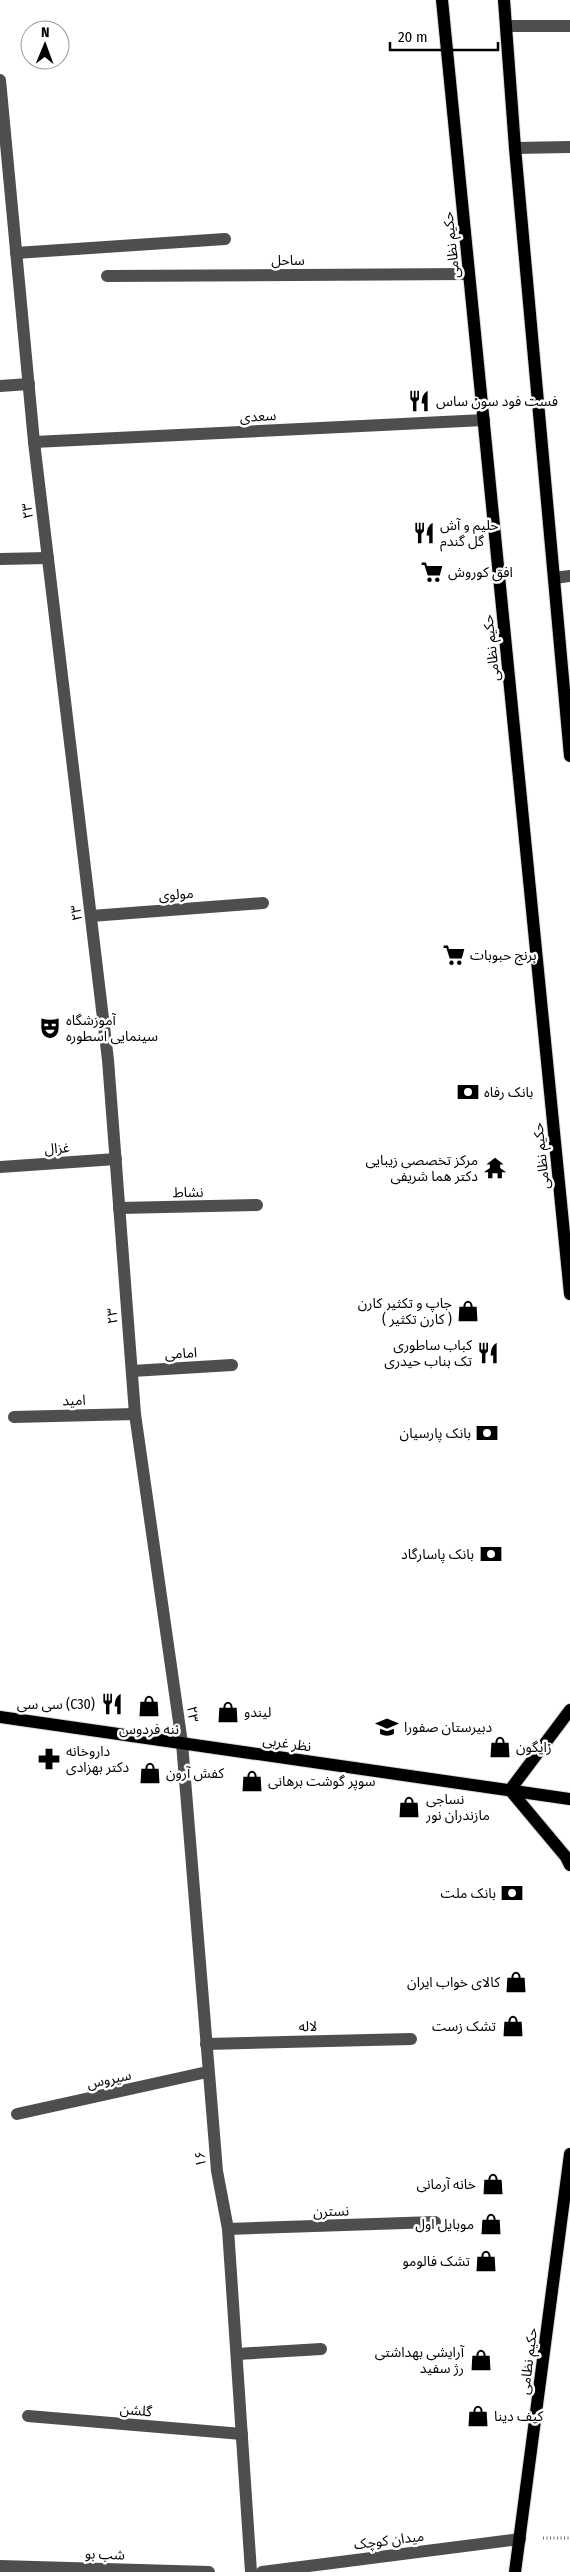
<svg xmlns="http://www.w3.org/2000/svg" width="570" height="2572" font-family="'Fira Sans Condensed','Noto Sans Arabic',sans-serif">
<rect width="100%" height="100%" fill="#fff"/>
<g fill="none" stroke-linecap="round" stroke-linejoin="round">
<g stroke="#dbdbdb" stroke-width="14">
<g id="major">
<polyline points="442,0 570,1294"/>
<polyline points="504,0 515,148 570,756"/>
<polyline points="0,1717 570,1799"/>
<polyline points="510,1790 570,1710"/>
<polyline points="510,1790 566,1857 570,1865"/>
<polyline points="515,2572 570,2154"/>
</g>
</g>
<polyline stroke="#707070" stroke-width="3" stroke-dasharray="1 2.5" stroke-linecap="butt" points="543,2538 570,2538"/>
<g stroke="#4e4e4e" stroke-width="12">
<polyline points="506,26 570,26"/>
<polyline points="0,80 34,442 108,1060 135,1414 182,1743 217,2171 228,2229 251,2572"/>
<polyline points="515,148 570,147"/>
<polyline points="16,253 225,239"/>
<polyline points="107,276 469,274"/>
<polyline points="0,386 29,384"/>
<polyline points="34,442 484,420"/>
<polyline points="0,559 48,558"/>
<polyline points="554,578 570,576"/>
<polyline points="91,916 263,903"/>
<polyline points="0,1167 116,1159"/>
<polyline points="119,1208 257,1205"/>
<polyline points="132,1371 232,1365"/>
<polyline points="14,1417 135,1414"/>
<polyline points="206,2044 411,2039"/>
<polyline points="17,2114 207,2072"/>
<polyline points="228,2229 435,2222"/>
<polyline points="237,2354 321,2349"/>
<polyline points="28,2416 242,2434"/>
<polyline points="0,2566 209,2572"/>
<polyline points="262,2572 520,2539"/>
</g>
<use href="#major" stroke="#000" stroke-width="12"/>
</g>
<defs>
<g id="restaurant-bare" transform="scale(1.725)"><path d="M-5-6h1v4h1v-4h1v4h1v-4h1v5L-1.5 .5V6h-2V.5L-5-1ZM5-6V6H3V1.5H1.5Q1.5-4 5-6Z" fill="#000" stroke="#fff" stroke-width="2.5" paint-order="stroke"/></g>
<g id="supermarket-bare" transform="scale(1.725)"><path d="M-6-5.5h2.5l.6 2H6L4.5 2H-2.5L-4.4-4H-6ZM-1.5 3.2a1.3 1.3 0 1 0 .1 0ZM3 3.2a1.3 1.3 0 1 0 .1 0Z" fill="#000" stroke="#fff" stroke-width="2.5" paint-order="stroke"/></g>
<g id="theatre-bare" transform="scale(1.725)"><path d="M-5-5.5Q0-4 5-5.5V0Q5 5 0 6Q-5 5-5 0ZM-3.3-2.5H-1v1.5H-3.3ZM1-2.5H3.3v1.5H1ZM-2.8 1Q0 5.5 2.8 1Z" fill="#000" stroke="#fff" stroke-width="2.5" paint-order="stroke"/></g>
<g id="bank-bare" transform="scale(1.725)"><path d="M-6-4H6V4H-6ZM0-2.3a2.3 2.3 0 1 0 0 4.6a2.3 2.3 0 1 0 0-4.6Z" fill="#000" stroke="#fff" stroke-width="2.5" paint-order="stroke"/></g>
<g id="temple-bare" transform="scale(1.725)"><path d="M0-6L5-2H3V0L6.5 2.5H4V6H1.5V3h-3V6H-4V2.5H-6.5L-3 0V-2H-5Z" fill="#000" stroke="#fff" stroke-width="2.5" paint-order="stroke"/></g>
<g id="shop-bare" transform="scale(1.725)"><path d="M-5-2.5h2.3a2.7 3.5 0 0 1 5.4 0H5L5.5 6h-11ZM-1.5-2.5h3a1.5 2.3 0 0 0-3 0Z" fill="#000" stroke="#fff" stroke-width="2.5" paint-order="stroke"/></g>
<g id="school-bare" transform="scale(1.725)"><path d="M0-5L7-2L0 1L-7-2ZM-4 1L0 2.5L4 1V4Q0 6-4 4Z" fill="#000" stroke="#fff" stroke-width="2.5" paint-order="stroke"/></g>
<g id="pharmacy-bare" transform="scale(1.725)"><path d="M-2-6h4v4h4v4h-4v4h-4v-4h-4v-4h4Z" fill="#000" stroke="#fff" stroke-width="2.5" paint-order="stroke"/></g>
</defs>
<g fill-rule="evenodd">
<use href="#restaurant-bare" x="419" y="401"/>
<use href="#restaurant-bare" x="424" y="533"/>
<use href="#supermarket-bare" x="432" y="572"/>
<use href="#supermarket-bare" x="454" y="955"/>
<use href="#theatre-bare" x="50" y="1028"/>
<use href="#bank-bare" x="468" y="1092"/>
<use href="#temple-bare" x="495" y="1168"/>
<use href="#shop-bare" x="468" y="1311"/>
<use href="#restaurant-bare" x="488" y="1353"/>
<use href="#bank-bare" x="487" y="1433"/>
<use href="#bank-bare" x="491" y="1554"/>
<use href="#restaurant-bare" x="112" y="1704"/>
<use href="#shop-bare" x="149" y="1706"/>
<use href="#shop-bare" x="228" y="1712"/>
<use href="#school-bare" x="387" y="1727"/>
<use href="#shop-bare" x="500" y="1747"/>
<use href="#pharmacy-bare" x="49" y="1759"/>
<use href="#shop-bare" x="150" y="1773"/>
<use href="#shop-bare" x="252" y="1781"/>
<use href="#shop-bare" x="409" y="1807"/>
<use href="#bank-bare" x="512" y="1893"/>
<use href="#shop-bare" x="516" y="1982"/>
<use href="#shop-bare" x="513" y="2026"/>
<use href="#shop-bare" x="493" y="2184"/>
<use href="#shop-bare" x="491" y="2224"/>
<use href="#shop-bare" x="486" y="2261"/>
<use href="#shop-bare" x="481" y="2360"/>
<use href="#shop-bare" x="478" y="2416"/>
</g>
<g text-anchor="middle" stroke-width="5" stroke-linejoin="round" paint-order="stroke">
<g font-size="14" fill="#000" stroke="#fff">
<text transform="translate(451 245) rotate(-96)" y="5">حکیم نظامی</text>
<text x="288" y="265">ساحل</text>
<text transform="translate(258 416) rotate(-3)" y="5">سعدی</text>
<text transform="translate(27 511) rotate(-97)" y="5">۲۳</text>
<text transform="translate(491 648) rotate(-96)" y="5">حکیم نظامی</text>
<text transform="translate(176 894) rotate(-4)" y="5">مولوی</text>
<text transform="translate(76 913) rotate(-97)" y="5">۲۳</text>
<text transform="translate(57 1148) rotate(-4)" y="5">غزال</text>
<text transform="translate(541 1156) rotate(-96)" y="5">حکیم نظامی</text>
<text transform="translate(188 1192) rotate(-1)" y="5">نشاط</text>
<text transform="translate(112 1316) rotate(-94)" y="5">۲۳</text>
<text transform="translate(181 1353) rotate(-3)" y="5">امامی</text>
<text transform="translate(74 1400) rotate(-2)" y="5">امید</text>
<text transform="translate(193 1714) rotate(82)" y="5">۲۳</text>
<text transform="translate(287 1743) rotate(8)" y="5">نظر غربی</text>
<text transform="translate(308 2026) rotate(-1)" y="5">لاله</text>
<text transform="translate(109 2079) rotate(-12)" y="5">سیروس</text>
<text transform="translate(200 2159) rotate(-96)" y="5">۱۶</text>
<text transform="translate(331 2211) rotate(-2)" y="5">نسترن</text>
<text transform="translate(528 2361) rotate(-83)" y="5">حکیم نظامی</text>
<text transform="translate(136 2410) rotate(5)" y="5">گلشن</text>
<text transform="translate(389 2540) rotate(-7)" y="5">میدان کوچک</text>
<text transform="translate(105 2554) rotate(2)" y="5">شب بو</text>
</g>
<g font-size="14" fill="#000" stroke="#fff" text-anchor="start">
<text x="436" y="406">فست فود سون ساس</text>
<text x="440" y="530">حلیم و آش<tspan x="440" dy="16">گل گندم</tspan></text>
<text x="448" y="577">افق کوروش</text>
<text x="470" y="960">برنج حبوبات</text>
<text x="66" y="1025">آموزشگاه<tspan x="66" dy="16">سینمایی اسطوره</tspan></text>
<text x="484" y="1097">بانک رفاه</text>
<text x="478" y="1165" text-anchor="end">مرکز تخصصی زیبایی<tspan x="478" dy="16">دکتر هما شریفی</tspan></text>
<text x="452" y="1308" text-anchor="end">چاپ و تکثیر کارن<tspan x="452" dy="16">( کارن تکثیر )</tspan></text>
<text x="472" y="1350" text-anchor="end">کباب ساطوری<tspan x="472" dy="16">تک بناب حیدری</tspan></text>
<text x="471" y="1438" text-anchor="end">بانک پارسیان</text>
<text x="474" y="1559" text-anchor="end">بانک پاسارگاد</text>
<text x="95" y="1709" text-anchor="end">سی سی (C30)</text>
<text x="244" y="1717">لیندو</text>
<text x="404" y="1732">دبیرستان صفورا</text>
<text x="149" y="1734" text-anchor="middle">ننه فردوس</text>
<text x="516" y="1752">زایگون</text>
<text x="66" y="1756">داروخانه<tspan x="66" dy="16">دکتر بهزادی</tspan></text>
<text x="166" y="1778">کفش آرون</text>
<text x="268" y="1786">سوپر گوشت برهانی</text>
<text x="426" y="1804">نساجی<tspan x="426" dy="16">مازندران نور</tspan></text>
<text x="496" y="1898" text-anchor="end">بانک ملت</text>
<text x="500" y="1987" text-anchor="end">کالای خواب ایران</text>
<text x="496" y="2031" text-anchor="end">تشک زست</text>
<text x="476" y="2189" text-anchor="end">خانه آرمانی</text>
<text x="474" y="2229" text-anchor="end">موبایل اول</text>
<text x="470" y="2266" text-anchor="end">تشک فالومو</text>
<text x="464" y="2357" text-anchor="end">آرایشی بهداشتی<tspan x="464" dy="16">رژ سفید</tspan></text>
<text x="494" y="2421">کیف دینا</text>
</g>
</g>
<g transform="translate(45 45) rotate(1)"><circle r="24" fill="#ffffff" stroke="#999999"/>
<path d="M0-4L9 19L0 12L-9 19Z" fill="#000000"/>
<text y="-8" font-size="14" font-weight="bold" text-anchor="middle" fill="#000000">N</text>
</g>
<path d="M390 42v8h108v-8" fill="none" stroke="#000000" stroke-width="2.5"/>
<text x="398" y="42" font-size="15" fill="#000000" stroke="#ffffff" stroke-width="4" paint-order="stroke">20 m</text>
</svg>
